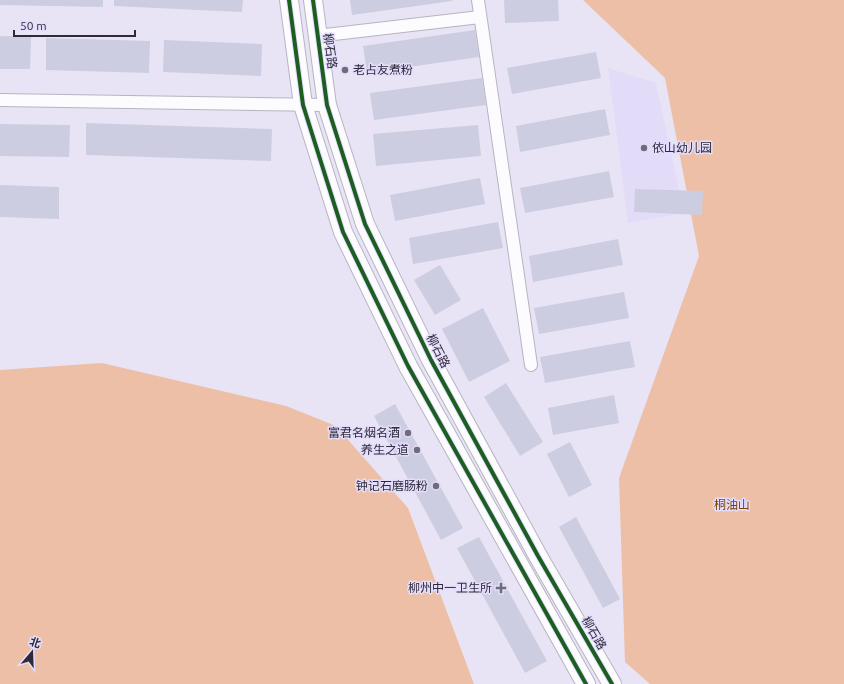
<svg xmlns="http://www.w3.org/2000/svg" width="844" height="684" font-family="Ubuntu,'Noto Sans SC',sans-serif">
<rect width="100%" height="100%" fill="#e8e4f5"/>
<polygon fill="#e2dcf8" points="608,68 656,83 684,213 628,223"/>
<g fill="#edbfa6">
<polygon points="583,0 844,0 844,684 650,684 625,662 619,478 699,256 665,78"/>
<polygon points="102,363 286,406 336,426 408,508 474,684 0,684 0,370"/>
</g>
<g fill="#cdcde1">
<polygon points="0,0 103,0 103,7 0,5"/>
<polygon points="114,0 243,0 242,12 114,6"/>
<polygon points="350,0 452,0 452,1 352,15"/>
<polygon points="504,0 558,0 559,21 505,23"/>
<polygon points="475,30 479,57 367,73 363,46"/>
<polygon points="0,36 31,37 30,69 0,69"/>
<polygon points="46,38 150,41 149,73 46,70"/>
<polygon points="164,40 262,44 261,76 163,72"/>
<polygon points="596,52 601,78 512,94 507,68"/>
<polygon points="482,78 486,105 374,120 370,93"/>
<polygon points="605,109 610,135 520,152 516,126"/>
<polygon points="86,123 272,129 271,161 86,155"/>
<polygon points="0,124 70,125 69,157 0,156"/>
<polygon points="478,125 481,156 376,166 373,134"/>
<polygon points="609,171 614,197 525,213 520,188"/>
<polygon points="480,178 485,204 395,221 390,195"/>
<polygon points="0,185 59,187 59,219 0,217"/>
<polygon points="635,189 703,191 702,215 634,212"/>
<polygon points="498,222 503,248 413,264 409,238"/>
<polygon points="618,239 623,265 533,282 529,256"/>
<polygon points="440,265 461,300 435,315 414,280"/>
<polygon points="624,292 629,318 539,334 534,308"/>
<polygon points="483,308 510,361 469,382 442,329"/>
<polygon points="630,341 635,367 545,383 540,357"/>
<polygon points="506,383 543,442 520,456 484,397"/>
<polygon points="614,395 619,423 553,435 548,408"/>
<polygon points="395,404 463,528 441,540 374,416"/>
<polygon points="570,442 592,485 569,497 547,454"/>
<polygon points="576,517 620,599 603,608 559,527"/>
<polygon points="479,537 547,661 525,673 457,548"/>
</g>
<g fill="none" stroke-linecap="round" stroke-linejoin="round">
<g stroke="#b7b4c2" stroke-width="14">
<g id="minor">
<polyline points="478,0 531,365"/>
<polyline points="317,36 480,17"/>
<polyline points="0,100 327,105"/>
</g>
</g>
<g stroke="#b7b4c2" stroke-width="20">
<g id="secondary">
<polyline points="289,0 303,105 343,232 408,366 586,684"/>
<polyline points="313,0 327,105 365,224 431,360 538,556 612,684"/>
</g>
</g>
<use href="#minor" stroke="#fcfbfe" stroke-width="12"/>
<use href="#secondary" stroke="#fcfbfe" stroke-width="18"/>
<g stroke="#e4ddfc" stroke-width="6">
<g id="cycleway">
<polyline points="289,0 303,105 343,232 408,366 586,684"/>
<polyline points="313,0 327,105 365,224 431,360 538,556 612,684"/>
</g>
</g>
<use href="#cycleway" stroke="#1b5e20" stroke-width="4"/>
</g>
<g fill="#6f6b7b" stroke="#e4ddfc" stroke-width="1.5">
<circle cx="345" cy="70" r="4"/>
<circle cx="644" cy="148" r="4"/>
<circle cx="408" cy="433" r="4"/>
<circle cx="417" cy="450" r="4"/>
<circle cx="436" cy="486" r="4"/>
<path d="M499 582h4v4h4v4h-4v4h-4v-4h-4v-4h4z"/>
</g>
<g text-anchor="middle" stroke-width="3" stroke-linejoin="round" paint-order="stroke">
<g font-size="12" fill="#2e2a39" stroke="#e4ddfc">
<text transform="translate(330 51) rotate(82)" y="4">柳石路</text>
<text transform="translate(438 351) rotate(63)" y="4">柳石路</text>
<text transform="translate(594 633) rotate(60)" y="4">柳石路</text>
</g>
<g font-size="12" fill="#2e2a39" stroke="#e4ddfc" text-anchor="end">
<text x="353" y="74" text-anchor="start">老占友煮粉</text>
<text x="652" y="152" text-anchor="start">依山幼儿园</text>
<text x="400" y="437">富君名烟名酒</text>
<text x="409" y="454">养生之道</text>
<text x="428" y="490">钟记石磨肠粉</text>
<text x="492" y="592">柳州中一卫生所</text>
</g>
<g font-size="12" fill="#814102" stroke="#e4ddfc">
<text x="732" y="509">桐油山</text>
</g>
</g>
<g transform="translate(32 652) rotate(19)" stroke="#e4ddfc" stroke-width="3" paint-order="stroke">
<path d="M0-3L7 15L0 10L-7 15Z" fill="#2e2a39"/>
<text y="-6" font-size="11" font-weight="bold" text-anchor="middle" fill="#2e2a39">北</text>
</g>
<path d="M14 30v6h121v-6" fill="none" stroke="#2e2a39" stroke-width="2"/>
<text x="20" y="30" font-size="12" fill="#2e2a39" stroke="#e4ddfc" stroke-width="3" paint-order="stroke">50 m</text>
</svg>
